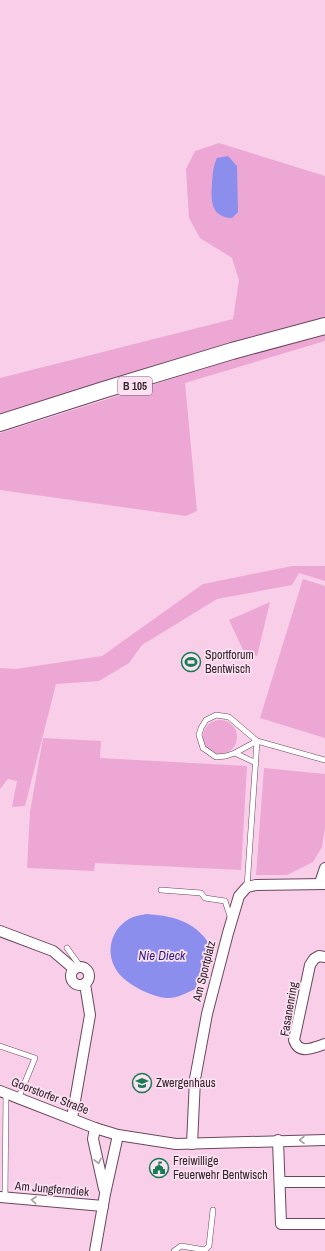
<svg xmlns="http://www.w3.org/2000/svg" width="325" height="1251" font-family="'Archivo Narrow',sans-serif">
<rect width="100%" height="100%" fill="#f9cee9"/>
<g fill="#eda7d4">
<polygon points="219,143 325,176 325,320 0,416 0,378 233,319 239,280 232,258 200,238 189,218 186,169 195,151"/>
<polygon points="325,332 325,341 185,383 197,511 186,516 0,490 0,433 266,349"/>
<polygon points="292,566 325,566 325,581 299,573 292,585 217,599 142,645 129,663 99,681 56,684 25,806 12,807 17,781 8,779 0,789 0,668 16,669 102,656 203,584"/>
<polygon points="303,579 325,586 325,738 260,718"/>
<polygon points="270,602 257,656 244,652 229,620"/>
<circle cx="220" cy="737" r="17"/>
<polygon points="43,738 101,741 100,758 247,766 241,870 95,863 94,871 27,868 30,812"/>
<polygon points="264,768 325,774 325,827 322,847 313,862 287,875 256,875"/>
</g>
<g fill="#8b8eec">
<path d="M228 156 237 166 238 212 232 218C210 217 211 200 212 183 213 173 213 166 217 158Z"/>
<path d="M147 914C173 916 195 921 210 945L195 989C186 993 176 999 166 998 150 996 133 987 122 977 104 959 108 931 129 919 134 916 141 915 147 914Z"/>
</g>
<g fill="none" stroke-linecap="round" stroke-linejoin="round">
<g stroke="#6b475e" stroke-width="6">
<g id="service">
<polyline points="235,753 257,741"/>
<polyline points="256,763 235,753 226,756 216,757 203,748 199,735 201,728 206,720 216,715 229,717 257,741 325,760"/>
<polyline points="247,887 257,741"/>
<polyline points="161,890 201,893 205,898 225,901 231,919"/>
<polyline points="67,948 80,966"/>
<polyline points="0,1046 35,1058 18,1099"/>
<polyline points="5,1197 6,1094"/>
<polyline points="174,1251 181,1246 205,1250 209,1246 213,1210"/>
</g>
</g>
<g stroke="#6b475e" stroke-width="12">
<g id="minor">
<polyline points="320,883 325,868"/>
<polyline points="0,931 53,951 74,969"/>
<path d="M325 957 319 956 314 959 310 965 294 1040C299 1055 313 1048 325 1044"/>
<circle cx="80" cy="976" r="9"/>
<polyline points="0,1091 95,1128 118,1135 176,1144 325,1140"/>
<polyline points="72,1118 90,1015 85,984"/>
<polyline points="95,1128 93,1139 104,1189"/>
<polyline points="278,1140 281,1224 325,1224"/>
<polyline points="192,1144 195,1079 207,1014 228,933 239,896 247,887 256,885 325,884"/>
<polyline points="280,1182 325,1182"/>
<polyline points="0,1197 103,1206"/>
<polyline points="95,1251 105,1194 118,1135"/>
</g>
</g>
<g stroke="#6b475e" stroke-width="18">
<polyline id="trunk" points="0,423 103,390 232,351 325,326"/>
</g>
<use href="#service" stroke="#fff" stroke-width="5"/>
<use href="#minor" stroke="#fff" stroke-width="10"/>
<use href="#trunk" stroke="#fff" stroke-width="16"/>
</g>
<defs><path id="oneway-chevron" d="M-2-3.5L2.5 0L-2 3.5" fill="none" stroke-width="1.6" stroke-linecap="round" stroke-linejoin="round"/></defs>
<g stroke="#a49da1">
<use href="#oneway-chevron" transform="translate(302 1140) rotate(179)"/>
<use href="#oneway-chevron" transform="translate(98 1161) rotate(78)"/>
<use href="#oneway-chevron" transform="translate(34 1200) rotate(-175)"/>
</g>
<defs>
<g id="stadium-ring" transform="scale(1)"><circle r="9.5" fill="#fbe1f1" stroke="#177b53" stroke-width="1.5"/><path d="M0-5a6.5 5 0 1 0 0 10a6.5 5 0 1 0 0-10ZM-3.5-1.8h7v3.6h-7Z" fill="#177b53"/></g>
<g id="school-ring" transform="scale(1)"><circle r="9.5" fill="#fbe1f1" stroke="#177b53" stroke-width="1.5"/><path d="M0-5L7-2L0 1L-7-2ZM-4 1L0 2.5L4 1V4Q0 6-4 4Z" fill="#177b53"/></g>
<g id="civic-ring" transform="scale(1)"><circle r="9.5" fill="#fbe1f1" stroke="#177b53" stroke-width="1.5"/><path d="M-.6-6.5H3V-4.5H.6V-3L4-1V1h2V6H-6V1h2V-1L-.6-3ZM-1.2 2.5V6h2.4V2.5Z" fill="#177b53"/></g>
</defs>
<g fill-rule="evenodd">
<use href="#stadium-ring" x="191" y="662"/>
<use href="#school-ring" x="142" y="1083"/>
<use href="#civic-ring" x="159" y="1168"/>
</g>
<g text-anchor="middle" stroke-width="3.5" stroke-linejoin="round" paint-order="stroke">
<rect fill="#fbe1f1" stroke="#705d69" stroke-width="1" x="118" y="377" width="34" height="18" rx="3"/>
<g font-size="11" font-weight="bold" fill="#35252f">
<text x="135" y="390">B 105</text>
</g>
<g font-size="12" fill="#35252f" stroke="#fbe1f1" text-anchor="start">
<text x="205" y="659">Sportforum<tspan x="205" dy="14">Bentwisch</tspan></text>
<text x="156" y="1087">Zwergenhaus</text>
<text x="173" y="1165">Freiwillige<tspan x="173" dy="14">Feuerwehr Bentwisch</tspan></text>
</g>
<g font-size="12" fill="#35252f" stroke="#fbe1f1">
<text transform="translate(204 971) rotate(-76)" y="4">Am Sportplatz</text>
<text transform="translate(289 1009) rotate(-80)" y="4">Fasanenring</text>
<text transform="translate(50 1096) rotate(21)" y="4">Goorstorfer Straße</text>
<text transform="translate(52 1189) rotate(5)" y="4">Am Jungferndiek</text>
</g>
<g font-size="13" font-style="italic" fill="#32208c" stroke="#fbe1f1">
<text x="162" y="960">Nie Dieck</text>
</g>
</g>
</svg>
